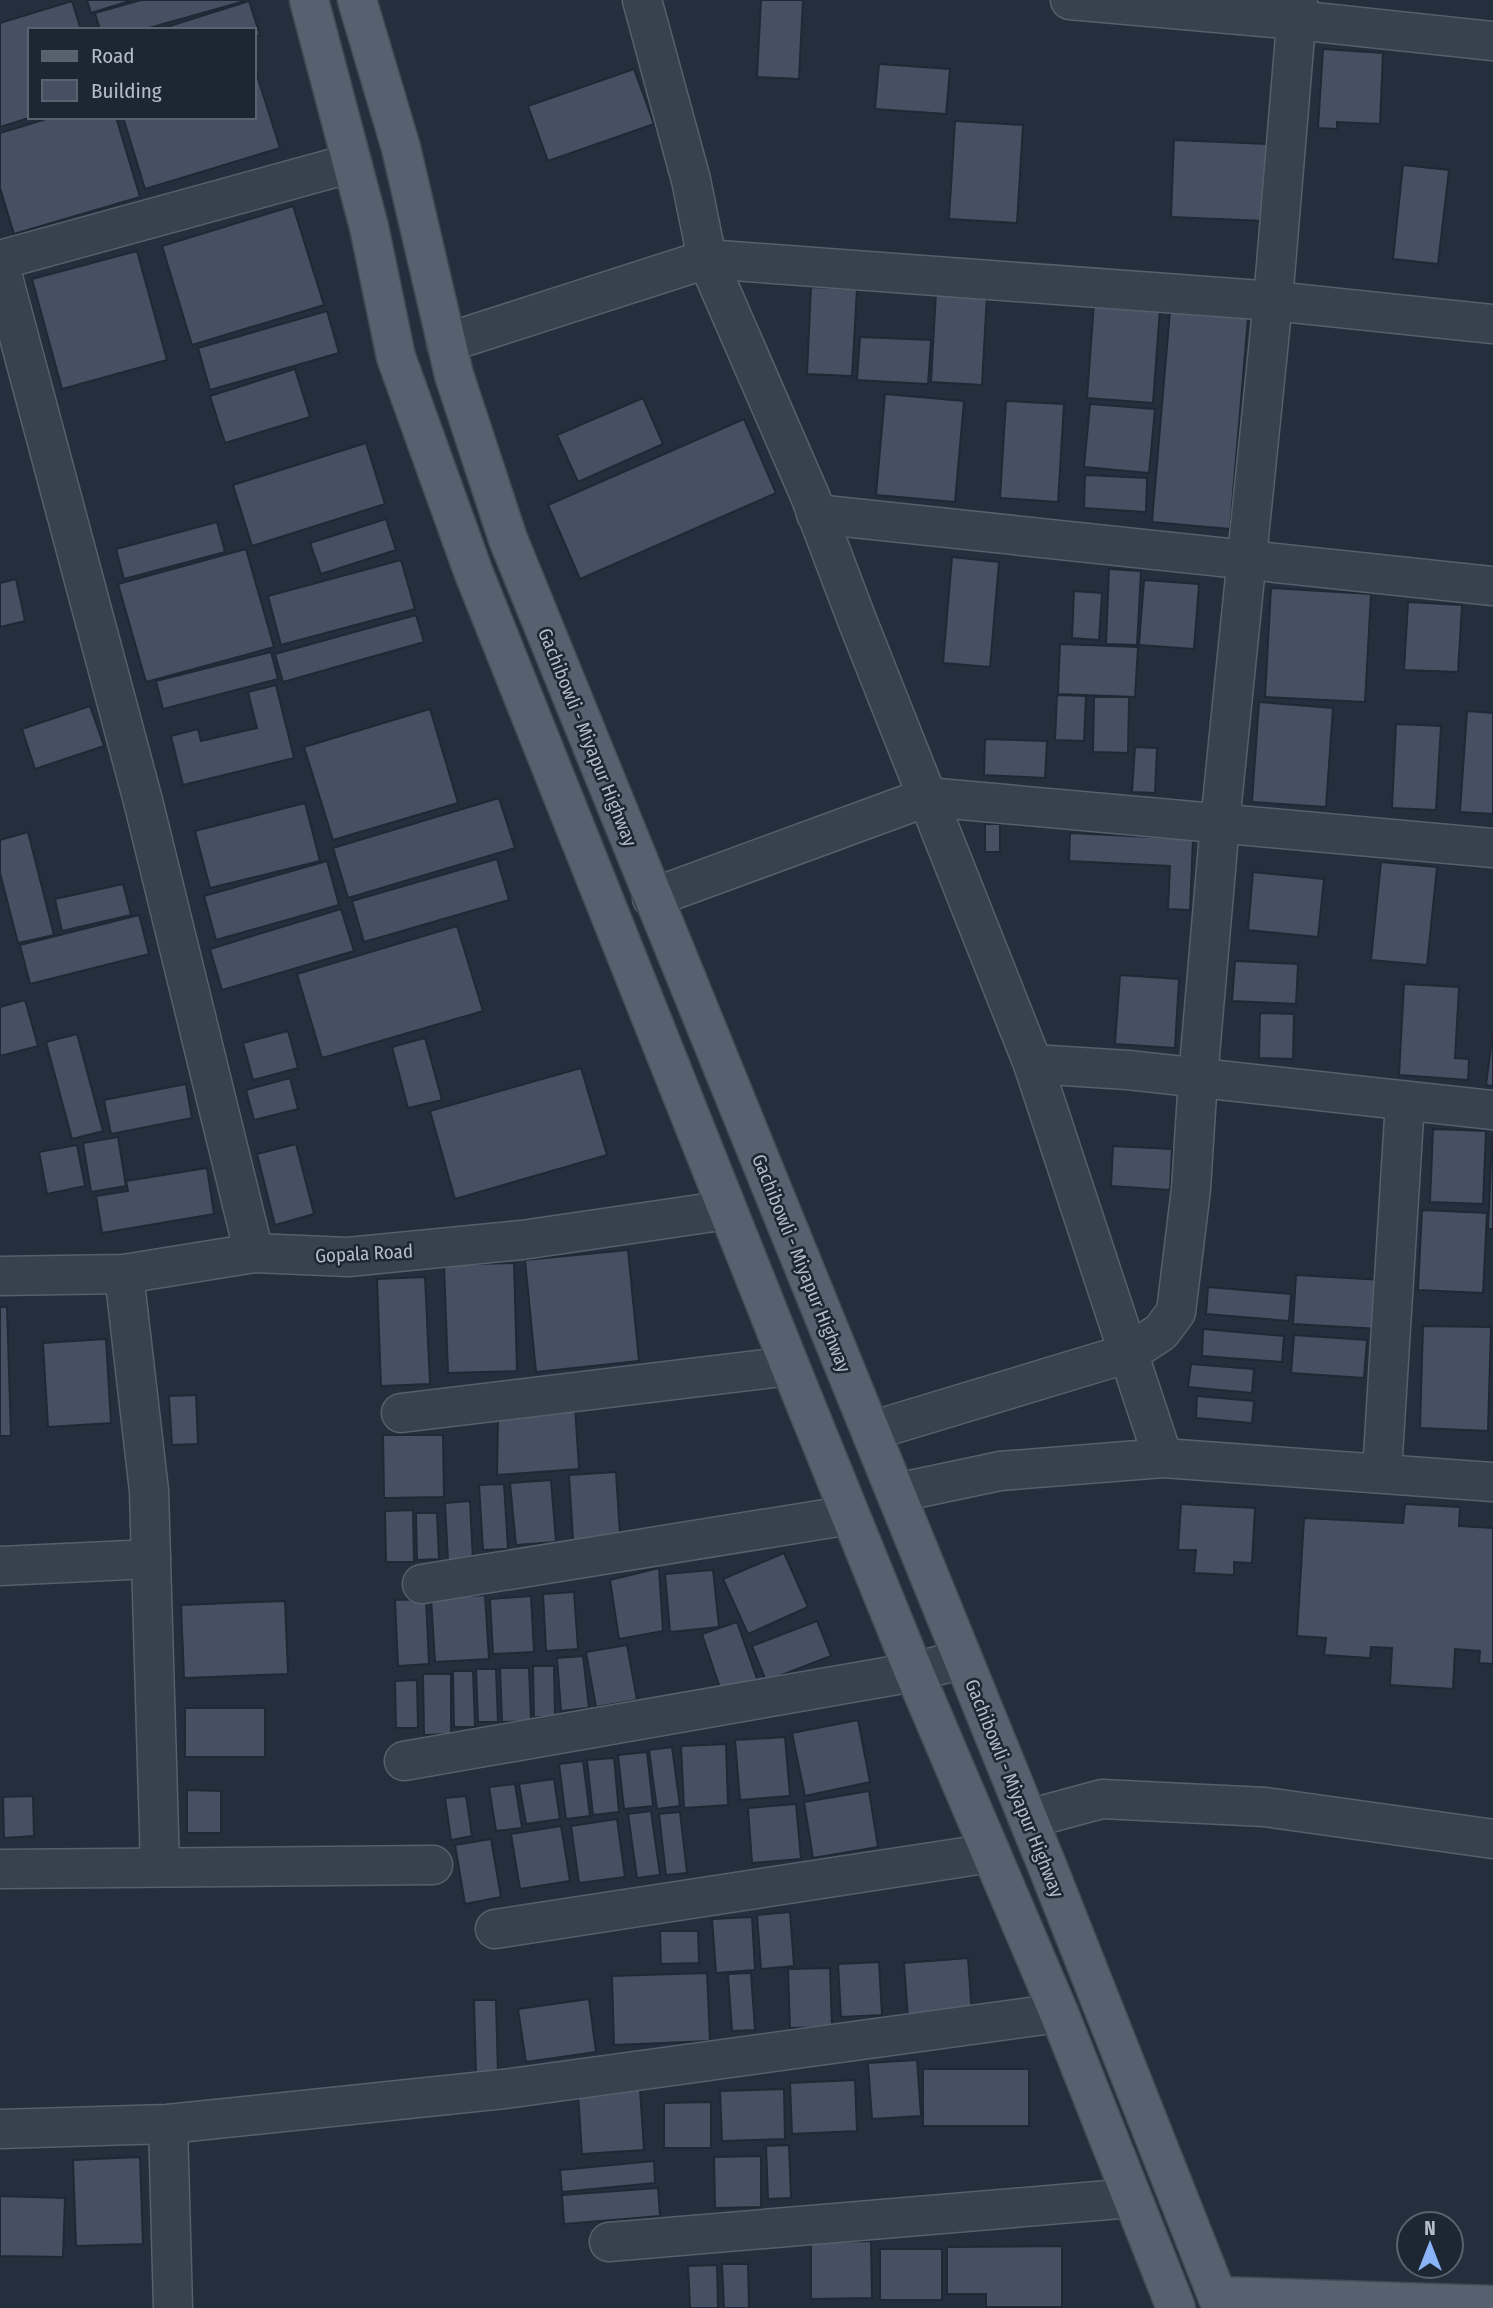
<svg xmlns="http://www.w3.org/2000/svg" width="1493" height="2308" font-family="'Fira Sans Condensed',sans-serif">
<rect width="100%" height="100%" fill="#242f3e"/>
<g fill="#455162" stroke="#1f2835" stroke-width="2">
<polygon points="87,0 133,0 91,13"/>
<polygon points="141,0 245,0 245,1 142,30 100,30 95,13"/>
<polygon points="761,0 803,0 799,79 757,77"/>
<polygon points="72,1 81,30 30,30 30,117 32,117 0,127 0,23"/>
<polygon points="249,1 260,35 254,37 254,30 157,30"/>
<polygon points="1323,49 1383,53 1380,124 1337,122 1337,129 1318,128"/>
<polygon points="879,64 950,69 946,114 875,109"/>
<polygon points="254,66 280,148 145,189 123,117 254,117"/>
<polygon points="634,69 654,124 548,161 528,106"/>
<polygon points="53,117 116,117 140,197 14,234 0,188 0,133"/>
<polygon points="955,121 1023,125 1017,223 949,219"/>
<polygon points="1174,140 1268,144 1265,221 1171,217"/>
<polygon points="1403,165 1449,170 1438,264 1393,259"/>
<polygon points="293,206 324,305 192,345 162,246"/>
<polygon points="137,251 167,360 62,389 32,279"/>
<polygon points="811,287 857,289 852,376 807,374"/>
<polygon points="936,292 987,295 982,385 931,382"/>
<polygon points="1094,303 1160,308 1153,403 1087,398"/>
<polygon points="327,311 339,353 210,390 198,348"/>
<polygon points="1170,311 1248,318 1230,529 1152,522"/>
<polygon points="860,337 931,340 928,384 857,380"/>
<polygon points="295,369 310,417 225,443 210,396"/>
<polygon points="885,394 964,401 955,502 876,495"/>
<polygon points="643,398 663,444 578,482 557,435"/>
<polygon points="1006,401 1064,404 1058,502 1000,498"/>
<polygon points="1090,404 1155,409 1149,473 1084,467"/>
<polygon points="744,419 776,493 580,579 548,505"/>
<polygon points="366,443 385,504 252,546 233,485"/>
<polygon points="1085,475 1147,478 1146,512 1084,508"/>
<polygon points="386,519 396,550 321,574 310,543"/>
<polygon points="217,522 225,552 124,579 116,549"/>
<polygon points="246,549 274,647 146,682 118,584"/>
<polygon points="952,557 999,562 990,667 943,663"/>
<polygon points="401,560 415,609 281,645 268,596"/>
<polygon points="1109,569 1141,571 1137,645 1106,644"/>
<polygon points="16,579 25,621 0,627 0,583"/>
<polygon points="1144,580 1199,584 1194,649 1139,645"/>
<polygon points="1271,588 1371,594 1365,702 1265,697"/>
<polygon points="1074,591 1102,593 1099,640 1072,638"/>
<polygon points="1408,602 1462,605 1458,672 1404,670"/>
<polygon points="416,615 424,642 283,682 275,654"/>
<polygon points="1060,644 1138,647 1135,697 1058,694"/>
<polygon points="271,652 278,679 163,709 156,681"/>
<polygon points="276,685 294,758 183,785 171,736 198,729 201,741 257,728 248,692"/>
<polygon points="1057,695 1086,696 1084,741 1055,740"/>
<polygon points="1094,697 1129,697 1128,753 1093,752"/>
<polygon points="1259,702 1333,708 1326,807 1252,802"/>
<polygon points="90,706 104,746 35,769 22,729"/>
<polygon points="430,709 458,803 333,840 304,747"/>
<polygon points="1467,711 1493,713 1493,814 1460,812"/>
<polygon points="1396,724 1441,726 1436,810 1392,808"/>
<polygon points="985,739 1047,741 1045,778 984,775"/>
<polygon points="1135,747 1157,748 1155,793 1132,792"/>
<polygon points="499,798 515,848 348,898 333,848"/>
<polygon points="305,803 320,861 210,888 195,831"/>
<rect x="985" y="824" width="15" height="28"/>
<polygon points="28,832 54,935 18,943 0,873 0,840"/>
<polygon points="1070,833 1193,839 1190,910 1168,909 1170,866 1069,861"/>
<polygon points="497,859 509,900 364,942 352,901"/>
<polygon points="327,861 339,905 216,940 204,896"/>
<polygon points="1381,862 1437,867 1427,965 1371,960"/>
<polygon points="1253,872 1324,879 1318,937 1248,930"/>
<polygon points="123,884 131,915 62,931 55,899"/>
<polygon points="341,909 354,951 222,990 210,949"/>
<polygon points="139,915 149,954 30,984 20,945"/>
<polygon points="457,926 483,1011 322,1058 297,974"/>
<polygon points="1235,961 1298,964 1296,1004 1232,1001"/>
<polygon points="1120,975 1179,979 1175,1048 1115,1044"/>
<polygon points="1404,984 1459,987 1455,1058 1469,1059 1468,1080 1399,1075"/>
<polygon points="25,1000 38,1046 0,1056 0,1007"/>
<polygon points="1260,1013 1294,1014 1293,1059 1259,1058"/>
<polygon points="288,1031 298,1068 253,1080 243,1043"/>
<polygon points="1493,1031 1493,1086 1486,1085"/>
<polygon points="77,1034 103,1131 72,1139 46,1042"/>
<polygon points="425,1038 442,1100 408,1108 392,1047"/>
<polygon points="581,1068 607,1155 455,1199 430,1111"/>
<polygon points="290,1078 298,1109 254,1120 246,1090"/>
<polygon points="186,1084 192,1118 111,1134 104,1100"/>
<polygon points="1433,1129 1486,1131 1483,1204 1430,1202"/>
<polygon points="118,1137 126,1186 91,1192 83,1143"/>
<polygon points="1492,1138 1493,1138 1493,1229 1488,1229"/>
<polygon points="296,1144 314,1214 275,1225 257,1154"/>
<polygon points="77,1145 85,1186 47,1194 39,1152"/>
<polygon points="1113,1146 1172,1149 1170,1190 1111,1186"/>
<polygon points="207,1168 214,1214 102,1233 96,1196 128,1191 126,1181"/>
<polygon points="1422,1210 1487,1213 1483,1293 1418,1290"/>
<polygon points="628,1250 639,1361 536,1372 525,1260"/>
<polygon points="514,1263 517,1371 448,1373 444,1265"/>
<polygon points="1296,1275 1383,1280 1380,1329 1293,1324"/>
<polygon points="425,1277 430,1384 381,1386 377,1279"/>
<polygon points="1208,1287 1291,1294 1289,1321 1206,1314"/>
<polygon points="0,1307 7,1307 11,1436 0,1436"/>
<polygon points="1423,1326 1491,1327 1488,1431 1420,1428"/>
<polygon points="1203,1329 1284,1336 1282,1362 1202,1356"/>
<polygon points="1294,1335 1367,1340 1364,1378 1291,1373"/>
<polygon points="106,1339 111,1423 48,1427 43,1343"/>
<polygon points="1191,1364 1254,1369 1252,1393 1188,1387"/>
<polygon points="196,1395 198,1444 172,1445 169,1396"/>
<polygon points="1197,1396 1254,1401 1252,1423 1196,1418"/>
<polygon points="575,1406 579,1469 497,1475 498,1416"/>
<polygon points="383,1435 443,1435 444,1497 384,1498"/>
<polygon points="616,1472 620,1536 573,1540 569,1475"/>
<polygon points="551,1480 556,1542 516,1545 510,1483"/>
<polygon points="504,1484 508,1549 483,1550 479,1485"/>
<polygon points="470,1501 473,1560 448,1561 445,1503"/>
<polygon points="1181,1504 1255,1508 1252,1563 1234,1562 1234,1575 1194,1573 1196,1550 1178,1550"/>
<polygon points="1405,1504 1460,1507 1459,1526 1493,1528 1493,1664 1479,1663 1480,1651 1455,1649 1453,1689 1390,1685 1392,1648 1371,1647 1370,1658 1324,1655 1326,1638 1297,1636 1304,1518 1403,1523"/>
<polygon points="413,1510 414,1562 386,1562 385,1511"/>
<polygon points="416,1513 437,1513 439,1559 417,1560"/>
<polygon points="784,1553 808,1607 748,1634 723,1579"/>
<polygon points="659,1568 663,1631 619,1639 610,1580"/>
<polygon points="713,1570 719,1627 670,1632 665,1574"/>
<polygon points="574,1592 578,1649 546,1651 543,1594"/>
<polygon points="485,1595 489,1659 435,1662 431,1598"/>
<polygon points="531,1596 534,1652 493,1654 490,1599"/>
<polygon points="426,1599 429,1664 398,1666 395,1600"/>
<polygon points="285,1601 288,1674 184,1678 181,1605"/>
<polygon points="817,1621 831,1656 766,1681 752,1646"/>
<polygon points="737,1622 757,1679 721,1691 702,1634"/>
<polygon points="627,1645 637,1700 596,1707 586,1652"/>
<polygon points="583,1656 589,1708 561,1711 557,1658"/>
<polygon points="533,1666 554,1666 555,1717 534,1717"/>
<polygon points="500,1668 529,1668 531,1721 502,1722"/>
<polygon points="476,1669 496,1669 498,1722 478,1722"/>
<polygon points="453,1671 473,1671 475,1727 454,1727"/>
<polygon points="423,1674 451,1674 451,1734 424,1735"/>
<polygon points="417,1680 418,1728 396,1728 395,1681"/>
<rect x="185" y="1708" width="80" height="49"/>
<polygon points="858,1720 870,1782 805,1796 792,1733"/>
<polygon points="785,1737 790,1796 740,1800 735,1740"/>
<polygon points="726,1744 728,1805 684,1808 681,1746"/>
<polygon points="672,1747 680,1806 657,1809 649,1750"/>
<polygon points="647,1752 653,1806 624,1809 618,1755"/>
<polygon points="614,1758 619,1812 593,1815 587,1760"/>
<polygon points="583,1761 590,1816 566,1819 559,1764"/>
<polygon points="554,1779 560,1819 526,1824 519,1784"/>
<polygon points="515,1784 522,1828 496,1831 489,1787"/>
<polygon points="187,1790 221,1791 221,1833 187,1833"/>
<polygon points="869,1791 878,1847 813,1858 804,1802"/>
<polygon points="33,1796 34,1836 4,1838 3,1797"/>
<polygon points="466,1796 472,1836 451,1840 445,1798"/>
<polygon points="796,1804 801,1859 752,1863 748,1808"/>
<polygon points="651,1811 660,1875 637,1878 628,1814"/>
<polygon points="680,1812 687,1873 666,1875 659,1814"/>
<polygon points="617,1819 625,1877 579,1883 571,1826"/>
<polygon points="561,1826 570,1881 520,1889 511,1834"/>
<polygon points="491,1839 501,1897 465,1904 455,1845"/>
<polygon points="790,1912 794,1966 761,1969 757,1915"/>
<polygon points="752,1917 755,1970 716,1973 712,1919"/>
<polygon points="660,1931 698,1931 699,1963 661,1964"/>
<polygon points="968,1958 972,2014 908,2018 904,1963"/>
<polygon points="879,1962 882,2015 841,2017 838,1964"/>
<polygon points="830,1968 832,2027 790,2028 788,1969"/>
<polygon points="707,1973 710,2041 614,2045 612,1976"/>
<polygon points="751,1973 755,2030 732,2031 728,1974"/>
<polygon points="589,1999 596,2052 526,2062 518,2009"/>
<polygon points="474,2000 496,2000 498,2074 476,2074"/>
<polygon points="917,2060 921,2116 872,2119 868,2063"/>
<rect x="923" y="2069" width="106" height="57"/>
<polygon points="855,2080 857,2131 792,2134 790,2083"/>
<polygon points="640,2089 644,2150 582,2154 578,2093"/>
<polygon points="784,2089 785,2139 722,2141 720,2091"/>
<polygon points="711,2102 711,2148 664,2148 664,2103"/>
<polygon points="789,2145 791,2198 768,2199 766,2146"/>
<polygon points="761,2156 761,2207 715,2208 714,2157"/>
<polygon points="140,2157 143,2244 76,2246 73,2160"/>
<polygon points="654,2161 655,2183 562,2192 560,2170"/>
<polygon points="658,2188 660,2216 564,2224 562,2195"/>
<polygon points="0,2196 65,2198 63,2257 0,2256"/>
<polygon points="871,2241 872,2298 811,2299 811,2242"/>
<polygon points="1062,2246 1062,2307 986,2307 986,2294 947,2294 947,2247"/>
<rect x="880" y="2249" width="62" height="51"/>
<polygon points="722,2264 748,2264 749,2308 724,2308"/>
<polygon points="717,2265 718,2308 690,2308 688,2266"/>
</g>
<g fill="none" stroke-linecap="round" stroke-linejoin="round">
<g stroke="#565f6c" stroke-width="41">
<g id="minor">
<polyline points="642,0 691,180 707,259 810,496 857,620 1033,1064 1163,1458"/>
<polyline points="1070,0 1296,20 1493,41"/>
<polyline points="0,260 352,163"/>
<polyline points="0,266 143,801 254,1253"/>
<polyline points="446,343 707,259 1273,301 1493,324"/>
<polyline points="816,514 1493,586"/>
<polyline points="652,898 927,797 1493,848"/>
<polyline points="1033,1064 1128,1070 1493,1110"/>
<polyline points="124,1274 149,1491 160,1867"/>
<polyline points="0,1276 124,1274 254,1253 348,1257 522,1240 727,1210"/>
<polyline points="401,1413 790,1366"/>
<polyline points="871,1431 1129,1353 1161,1332 1176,1312 1191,1189 1198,1078 1220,823 1273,301 1298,0"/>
<polyline points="1382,1472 1405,1102"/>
<polyline points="896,1493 1000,1471 1163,1458 1493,1482"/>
<polyline points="0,1566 151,1559"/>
<polyline points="422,1584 850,1515"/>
<polyline points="404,1761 914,1672 963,1659"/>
<polyline points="1028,1819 1102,1799 1265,1807 1493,1839"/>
<polyline points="0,1869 433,1865"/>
<polyline points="495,1929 991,1853"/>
<polyline points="168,2124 173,2308"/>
<polyline points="0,2129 168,2124 504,2089 1059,2013"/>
<polyline points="609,2242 1132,2198"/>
</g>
</g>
<g stroke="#414a57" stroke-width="41">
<g id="major">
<polyline points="309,0 369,227 396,357 473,571 790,1366 914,1672 1059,2013 1176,2308"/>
<polyline points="357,0 401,148 454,375 508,539 1048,1868 1222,2308"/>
<polyline points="1217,2296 1493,2305"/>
</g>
</g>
<use href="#minor" stroke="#38414e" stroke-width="38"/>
<use href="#major" stroke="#56606e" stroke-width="38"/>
</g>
<g text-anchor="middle" stroke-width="5" stroke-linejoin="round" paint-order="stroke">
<g font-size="19" fill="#b4bcc9" stroke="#1d2633">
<text transform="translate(588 737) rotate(68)" y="7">Gachibowli - Miyapur Highway</text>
<text transform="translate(364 1253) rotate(-3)" y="7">Gopala Road</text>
<text transform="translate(802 1263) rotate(68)" y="7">Gachibowli - Miyapur Highway</text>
<text transform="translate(1015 1788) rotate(68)" y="7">Gachibowli - Miyapur Highway</text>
</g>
</g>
<rect x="28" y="28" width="228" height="91" fill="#1d2633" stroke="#59626f" stroke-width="2"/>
<rect x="42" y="51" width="35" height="10" fill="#56606e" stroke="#59626f" stroke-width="2"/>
<text x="91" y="63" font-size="21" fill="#b4bcc9">Road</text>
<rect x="42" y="80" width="35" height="21" fill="#455162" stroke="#59626f" stroke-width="2"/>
<text x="91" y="98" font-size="21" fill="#b4bcc9">Building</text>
<g transform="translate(1430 2245)"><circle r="33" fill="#1d2633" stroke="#59626f" stroke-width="2"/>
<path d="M0-5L12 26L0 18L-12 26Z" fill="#8ab4f8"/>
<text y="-10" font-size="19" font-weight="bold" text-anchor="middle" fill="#b4bcc9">N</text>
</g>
</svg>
